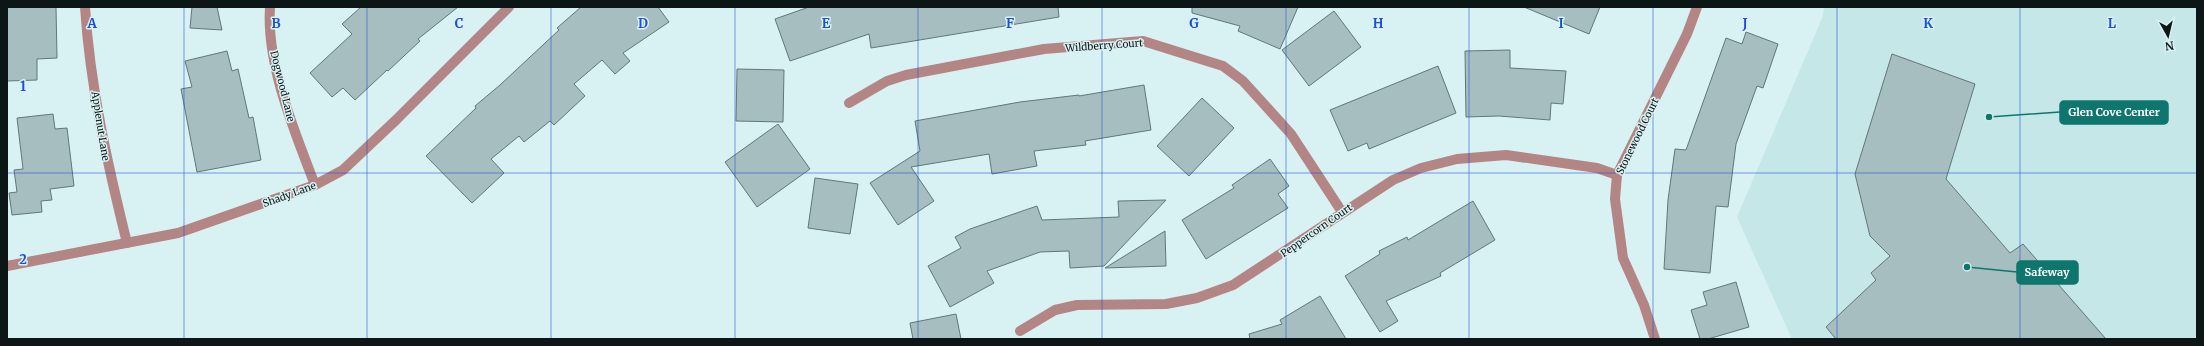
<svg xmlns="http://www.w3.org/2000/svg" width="2204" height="346" font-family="Merriweather,serif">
<rect width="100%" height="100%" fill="#d8f1f2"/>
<polygon fill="#c5e7e8" points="1824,7 2197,7 2197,339 1792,339 1737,217 1823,16"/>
<g fill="#a6bebf" stroke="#617778">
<polygon points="7,7 56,7 57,58 37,59 37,80 7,81"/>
<polygon points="192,7 217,7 222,30 190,28"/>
<polygon points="361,7 458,7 418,39 420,41 388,71 387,70 355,100 343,88 332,97 310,73 352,34 342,24"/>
<polygon points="581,7 658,7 669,22 623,53 630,61 615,74 602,60 574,84 585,96 554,125 550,121 524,142 519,136 491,159 504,173 472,203 426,156 476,108 475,106 500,85 559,30 557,28"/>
<polygon points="809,7 1058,7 1059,17 871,48 869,34 790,61 775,19"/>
<polygon points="1192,7 1298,7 1280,49 1238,31 1240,26 1192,13"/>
<polygon points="1524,7 1600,7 1589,34"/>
<polygon points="1334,11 1361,47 1309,86 1282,50"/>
<polygon points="1746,32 1778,44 1763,88 1757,86 1736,144 1728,207 1716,206 1710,273 1664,269 1668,200 1675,149 1686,150 1726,38 1742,44"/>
<polygon points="1510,50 1510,68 1566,71 1563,104 1551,103 1550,120 1499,116 1466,117 1465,51"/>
<polygon points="227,51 232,71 238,69 249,118 253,117 261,160 197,172 181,89 192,87 185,61"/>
<polygon points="1892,54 1975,84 1946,179 2010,253 2023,244 2106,339 1836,339 1826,327 1876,280 1871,273 1890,256 1870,236 1855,174"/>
<polygon points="1438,66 1456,113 1369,149 1367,143 1348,151 1330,110"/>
<polygon points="737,69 784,70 783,122 736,121"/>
<polygon points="1144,85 1151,130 1085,141 1086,145 1034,151 1037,166 992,174 989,154 911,167 934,201 898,225 870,183 920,151 915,121 1020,102 1079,95 1079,96"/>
<polygon points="1202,98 1234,128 1189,176 1157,146"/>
<polygon points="53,114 55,129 67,128 74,186 50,189 52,200 41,201 42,212 12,215 9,193 17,192 14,170 23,169 17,118"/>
<polygon points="778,124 810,169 757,207 725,162"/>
<polygon points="1270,159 1289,186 1278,194 1288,208 1206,259 1182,220 1234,188 1232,185"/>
<polygon points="815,178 858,184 850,234 808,228"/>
<polygon points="1166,200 1104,266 1070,268 1069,251 1040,252 987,271 994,283 950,307 928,266 961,248 955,237 970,229 1037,206 1042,220 1119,217 1118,201"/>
<polygon points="1473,201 1495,240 1440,273 1441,276 1386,301 1398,321 1380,332 1345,276 1380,254 1379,251 1407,237 1408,240"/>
<polygon points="1165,231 1166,266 1105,268"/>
<polygon points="1736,282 1749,327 1708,339 1700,339 1691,310 1707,305 1703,292"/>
<polygon points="1320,296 1346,339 1250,339 1249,334 1282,324 1280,320"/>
<polygon points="956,314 961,339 913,339 910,323"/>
</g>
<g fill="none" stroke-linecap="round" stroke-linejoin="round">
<g stroke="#b38584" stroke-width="10">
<path d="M85 7C90 87 108 166 127 243"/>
<path d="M270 7C266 65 295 132 315 185"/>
<polyline points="849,103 887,81 906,75 1044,49 1143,41 1223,66 1243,81 1291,134 1342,212"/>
<polyline points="7,266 178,233 315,185 343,170 396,120 509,7"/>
<polyline points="1020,331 1055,310 1077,305 1166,304 1197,298 1233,285 1393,180 1421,168 1457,159 1506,155 1597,168 1617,175"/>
<polyline points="1655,339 1644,305 1623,258 1615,199 1617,175 1687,34 1697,7"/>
</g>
</g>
<path fill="none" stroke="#1d4ed8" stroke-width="1" stroke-opacity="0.55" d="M184 7V339M367 7V339M551 7V339M735 7V339M918 7V339M1102 7V339M1286 7V339M1469 7V339M1653 7V339M1837 7V339M2020 7V339M7 173H2197"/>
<g text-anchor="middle" stroke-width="3" stroke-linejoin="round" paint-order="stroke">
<g font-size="10" fill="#0d1616" stroke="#d8f1f2">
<text transform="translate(1104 45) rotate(-4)" y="4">Wildberry Court</text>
<text transform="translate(283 86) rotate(76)" y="4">Dogwood Lane</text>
<text transform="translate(101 126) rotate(81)" y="4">Applenut Lane</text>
<text transform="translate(1637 136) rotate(-64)" y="4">Stonewood Court</text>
<text transform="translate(289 194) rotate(-20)" y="4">Shady Lane</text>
<text transform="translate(1316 230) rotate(-35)" y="4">Peppercorn Court</text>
</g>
</g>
<g font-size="13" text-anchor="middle" font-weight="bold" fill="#1d4ed8" stroke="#d8f1f2" stroke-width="3" stroke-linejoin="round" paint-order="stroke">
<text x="92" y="28">A</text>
<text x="276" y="28">B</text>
<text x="459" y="28">C</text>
<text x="643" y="28">D</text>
<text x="826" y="28">E</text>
<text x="1010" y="28">F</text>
<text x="1194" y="28">G</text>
<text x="1378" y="28">H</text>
<text x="1561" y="28">I</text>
<text x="1745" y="28">J</text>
<text x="1928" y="28">K</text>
<text x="2112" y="28">L</text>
<text x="23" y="91">1</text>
<text x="23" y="264">2</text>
</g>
<path fill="none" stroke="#0f766e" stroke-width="1.5" d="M1989 117L2060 112M1967 267L2017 272"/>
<g fill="#0f766e" stroke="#d8f1f2" stroke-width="1.5">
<circle cx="1989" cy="117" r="4"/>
<circle cx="1967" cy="267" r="4"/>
</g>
<g fill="#0f766e" stroke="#0f766e" stroke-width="1.5">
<rect x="2060" y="101" width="108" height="23" rx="4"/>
<rect x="2017" y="261" width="61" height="23" rx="4"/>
</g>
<g font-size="11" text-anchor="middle" font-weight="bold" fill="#fff">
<text x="2114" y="116">Glen Cove Center</text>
<text x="2047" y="276">Safeway</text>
</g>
<rect width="2204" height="346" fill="none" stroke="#0d1616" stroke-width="16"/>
<g transform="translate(2168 36) rotate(172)" stroke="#d8f1f2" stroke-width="3" paint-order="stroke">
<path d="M0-3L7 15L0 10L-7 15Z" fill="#0d1616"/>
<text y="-6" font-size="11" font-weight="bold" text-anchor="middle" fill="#0d1616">N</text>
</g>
</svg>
